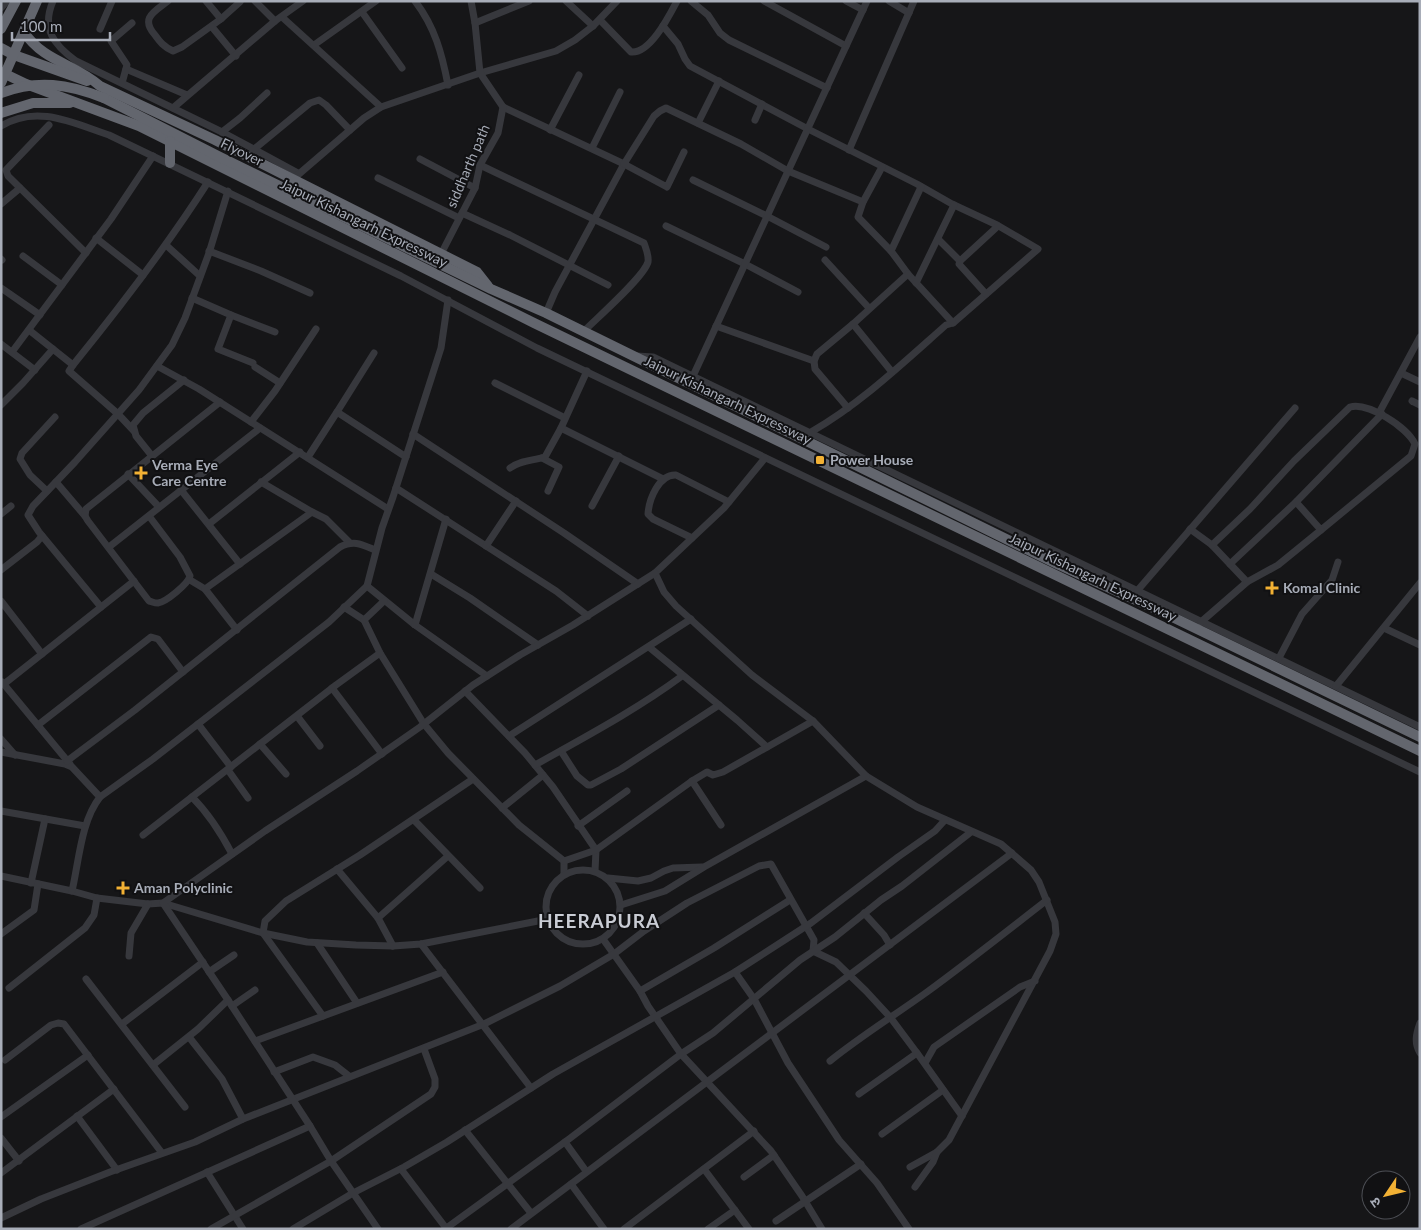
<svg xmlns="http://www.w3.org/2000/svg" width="1421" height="1230" font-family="Lato,'Noto Sans Devanagari',sans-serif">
<rect width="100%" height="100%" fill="#161618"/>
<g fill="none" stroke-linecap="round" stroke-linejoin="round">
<g stroke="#37383d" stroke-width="7">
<path d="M53 1C41 29 54 45 76 61L222 132 298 173"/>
<path d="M168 1C154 12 140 18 155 35 160 42 164 47 173 51L182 47 221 19 206 1"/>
<polyline points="255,1 275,21"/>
<path d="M415 1C435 27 442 54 448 85"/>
<polyline points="566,1 593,26"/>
<polyline points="691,1 708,15 720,33 729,40 827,88"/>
<polyline points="764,1 846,46"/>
<polyline points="846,1 863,10"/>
<polyline points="889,1 909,13"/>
<polyline points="1,8 7,1"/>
<polyline points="362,12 402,68"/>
<polyline points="282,17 381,107"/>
<polyline points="221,19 240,2"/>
<path d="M600 20 631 52C650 54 669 16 677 1"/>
<polyline points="475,23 529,1"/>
<path d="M663 26 678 44 685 59 690 66 808 129 917 184 952 204 997 225 1038 249 953 323 946 325C903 363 860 404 811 432"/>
<polyline points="212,27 236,56"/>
<polyline points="100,29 112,1"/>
<polyline points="314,45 376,1"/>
<polyline points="126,69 187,95"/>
<polyline points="122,83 127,65 111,41 132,23"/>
<polyline points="503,107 624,164 555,292 546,313"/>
<polyline points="173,108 275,21 303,1"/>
<polyline points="755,120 762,104"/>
<polyline points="698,123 719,81"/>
<polyline points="49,125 6,170 8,176 86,253"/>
<path d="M1 126C37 104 73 123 109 135L401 276 537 348 1420 772"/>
<polyline points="550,130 579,75"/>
<polyline points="222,132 240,118 267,93"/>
<polyline points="592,148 620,92"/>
<polyline points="253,150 310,103 319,100 326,105 350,130"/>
<polyline points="849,150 914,1"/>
<polyline points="684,152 667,187 624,164 654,116 660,111 666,108 741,144 788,171 863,202"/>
<polyline points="420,159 475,188"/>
<path d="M480 165 644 243C646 249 649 255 648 262 644 277 597 318 584 331"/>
<polyline points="882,167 863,202 858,217 891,251 908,274 953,323"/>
<polyline points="378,178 459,218"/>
<polyline points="292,180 364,118 381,107 480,73 556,51 575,40 593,26 617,1"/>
<polyline points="693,180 767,216 826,247"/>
<polyline points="1,204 20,188"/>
<polyline points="462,213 510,235 608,285"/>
<polyline points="666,226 745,264 798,292"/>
<polyline points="96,238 143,275"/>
<polyline points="938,239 960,261"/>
<polyline points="166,245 200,276"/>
<polyline points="209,251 261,271 310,293"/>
<polyline points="891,251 921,187"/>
<polyline points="441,254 475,188 480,165 498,133 503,107 480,73 475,23 471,1"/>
<polyline points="23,256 62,285"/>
<polyline points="1,259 2,260"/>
<polyline points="825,260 869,308"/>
<polyline points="916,283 954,205"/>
<polyline points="1,288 40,315"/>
<polyline points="986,294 959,264 960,261 998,226"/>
<polyline points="192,298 231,315 218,349 253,363"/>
<polyline points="231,315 275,332"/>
<polyline points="853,324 892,372"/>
<polyline points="716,326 814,361"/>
<polyline points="29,330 73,365 69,371 118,414 134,431"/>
<polyline points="1,344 35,370"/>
<polyline points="12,352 111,219 153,156"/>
<polyline points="374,353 337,412 406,457"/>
<polyline points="637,356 653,357 1420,727"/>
<path d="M73 365C121 306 167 246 208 182"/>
<polyline points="157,366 199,389 388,509"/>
<polyline points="255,367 280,383"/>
<polyline points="1401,373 1420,382"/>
<polyline points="693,376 867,1"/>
<polyline points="495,383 565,418"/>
<polyline points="1412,401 1420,405"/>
<polyline points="1,405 23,383 53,349"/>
<polyline points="848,408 815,369 814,361 817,354 853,324 908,274"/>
<polyline points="1379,413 1420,337"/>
<polyline points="251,422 275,391 316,329"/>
<polyline points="561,428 663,479"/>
<polyline points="413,434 564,533 638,584"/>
<polyline points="152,456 136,436 133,425 143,413 184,380"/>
<polyline points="308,457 337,412"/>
<polyline points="542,458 559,467 548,491"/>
<path d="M510 468C521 460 532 461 545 457L561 428 587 371"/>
<polyline points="128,474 159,507"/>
<polyline points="56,482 85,516"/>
<polyline points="261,482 312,512"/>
<polyline points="396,488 556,591 588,616"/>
<polyline points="181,490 240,564"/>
<polyline points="47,491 30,475 20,459 22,453 55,417"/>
<polyline points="592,506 619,456"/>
<polyline points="1,514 11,506"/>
<path d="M149 516 180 557 190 576C188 584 166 602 158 603 154 603 153 602 149 601L88 521 85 516 86 509 220 402"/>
<polyline points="209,524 300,452"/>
<polyline points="1190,529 1212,545 1247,582 1201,622"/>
<path d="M692 538 653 519 648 514C649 499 659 474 676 475L729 502"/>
<path d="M1212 545 1250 509 1294 461 1350 407C1368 402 1407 427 1415 444L1411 456 1321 530 1296 502"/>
<polyline points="486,546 516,501"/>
<polyline points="109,547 260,428"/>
<polyline points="1230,564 1296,502 1382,414"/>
<polyline points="1,570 37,542 42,536"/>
<polyline points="431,574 470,598 538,645"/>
<polyline points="190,580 205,589 237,630"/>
<polyline points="1247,582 1278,565 1321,530"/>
<polyline points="367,586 415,625 487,676"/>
<polyline points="205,589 312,512 326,519 349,542"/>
<polyline points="1137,591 1295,408"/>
<polyline points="1,601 42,654"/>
<polyline points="101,607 39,532 28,515 33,506 75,462 139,390 172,345 185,318 209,253 228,191"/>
<polyline points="344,607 364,620 380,653 424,724 448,753 519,825 564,861 564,874"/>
<polyline points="364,620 384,601"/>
<polyline points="415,625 446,519"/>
<polyline points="1384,628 1420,645"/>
<polyline points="649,647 737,720 767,747"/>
<polyline points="1279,658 1302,614 1332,580 1338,562"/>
<polyline points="2,682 70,764"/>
<polyline points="4,684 134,581"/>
<polyline points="1336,686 1420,583"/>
<polyline points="332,688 382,754"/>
<polyline points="465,691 525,753 553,787 596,850 595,871"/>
<polyline points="297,716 320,746"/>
<polyline points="198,724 231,767"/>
<polyline points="38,725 151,637 158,639 183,672"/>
<polyline points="509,736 691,619"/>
<polyline points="1,739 15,755"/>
<polyline points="260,744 286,774"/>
<polyline points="561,751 577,776 588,785 591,785 621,769 719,705"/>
<polyline points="1,752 65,764 72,767 100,797"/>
<path d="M67 761 135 710 340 547C354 540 361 544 375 550"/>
<path d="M535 765C585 737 636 710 682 676"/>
<polyline points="228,770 248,798"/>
<polyline points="866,776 917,807 1001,844 1031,870 1039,882 1055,922 1056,934 1050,951 949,1140 937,1152 910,1167"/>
<polyline points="692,781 721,825"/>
<path d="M192 797C209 814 221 833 232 854"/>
<polyline points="502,808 543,775"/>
<polyline points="1,811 85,826"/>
<polyline points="414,820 480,888"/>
<polyline points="578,826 627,791"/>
<polyline points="143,835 336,685 380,653"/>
<polyline points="564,861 596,850 692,781 707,772 713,775 723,772 813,721"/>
<polyline points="337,869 378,918 393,946"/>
<circle cx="583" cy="907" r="37"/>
<polyline points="1,876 72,891 97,898 148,904 163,903 263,933 307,942 356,945 393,946 421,944 548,919"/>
<polyline points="608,878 638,881 651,878 664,871 673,868 702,867"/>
<polyline points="31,883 45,819"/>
<path d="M72 891C79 861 81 821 100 797L153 759 329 622 367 586 382 528 393 497 441 348 448 300"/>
<polyline points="621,905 665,891 704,867 866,776 813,721 752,675 676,606 664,592 655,573 724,508 765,458"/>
<polyline points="864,913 884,935 890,945"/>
<polyline points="378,918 448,856"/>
<polyline points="1,934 34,910 38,884"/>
<polyline points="603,939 640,991 648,1006 681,1054 771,1151 802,1196 822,1229"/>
<polyline points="317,943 357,1003"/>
<polyline points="421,944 531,1088"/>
<polyline points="129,956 131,933 148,904"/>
<polyline points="209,972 234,955"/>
<polyline points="735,972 754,999 788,1063 839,1140 877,1183 909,1229"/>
<polyline points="86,979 185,1107"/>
<polyline points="9,988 85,928 94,915 97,898"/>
<polyline points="640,991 714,948 790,900"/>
<polyline points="232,1006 255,990"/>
<polyline points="323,1016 263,933 265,921 286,901 360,855 473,779"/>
<path d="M1420 1023C1416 1034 1414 1043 1420 1053"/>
<polyline points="122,1024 203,962"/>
<polyline points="189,1037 222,1079 243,1119"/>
<polyline points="255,1041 443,972"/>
<polyline points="5,1060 51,1025 58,1023 64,1024 162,1153"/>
<path d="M830 1061C861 1036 895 1015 927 992 968 962 1007 931 1047 900"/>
<polyline points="925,1063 934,1047 1020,987 1035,981"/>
<polyline points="153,1065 198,1029 228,1000"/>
<polyline points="274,1072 313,1057 335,1065 349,1076"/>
<polyline points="859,1094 917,1053"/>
<polyline points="77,1116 117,1170"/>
<polyline points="1,1117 88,1055"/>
<polyline points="465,1130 531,1213"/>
<polyline points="882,1134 943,1090"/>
<polyline points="1,1138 19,1161"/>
<polyline points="565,1142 586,1171"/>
<polyline points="401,1169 446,1228"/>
<polyline points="704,1169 749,1229"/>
<polyline points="207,1172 243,1229"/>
<polyline points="1,1173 114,1089"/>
<polyline points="744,1177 774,1155"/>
<polyline points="571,1184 604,1229"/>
<polyline points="915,1187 933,1162 937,1152"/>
<polyline points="1,1218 41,1199 110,1172 195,1142 243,1119 484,1024 560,986 614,954 644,931 687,903 759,866 771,864 814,940 813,951 836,962 866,991 890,1017 917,1053 962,1116"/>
<polyline points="776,1221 861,1164"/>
<polyline points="81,1229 310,1126"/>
<polyline points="211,1229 331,1161 431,1094 435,1087 435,1079 424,1049"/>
<polyline points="293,1229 353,1193 404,1167 447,1142 553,1074 735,972 811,923 898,857 935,831 945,820"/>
<polyline points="378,1229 331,1161 310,1126 228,1000 163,903 265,831 357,771 420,727 473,685 520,655 573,625 655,573"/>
<polyline points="445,1229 569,1139 681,1054 713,1033 800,960 835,937 881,900 902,886 971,832"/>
<polyline points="511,1229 1012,853"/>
<polyline points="624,1229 754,1131"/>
<polyline points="708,1229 735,1210"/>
</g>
<g stroke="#63666e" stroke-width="10">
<polyline points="1,29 16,1"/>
<path d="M24 32C44 62 74 63 100 86L215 140 477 272 488 286"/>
<polyline points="1,48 14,55 87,81"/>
<polyline points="1,72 26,84 139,126 534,323 1420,751"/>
<polyline points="1,83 37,1"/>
<polyline points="104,98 220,157 491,289 546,313 1057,564 1162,612 1420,737"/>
<polyline points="1,113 33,103 70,103"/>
<polyline points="170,141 170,163"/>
</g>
<path stroke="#63666e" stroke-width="10" d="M1 93C38 79 68 84 104 98"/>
</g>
<g fill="#f2b134" stroke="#111113" stroke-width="2">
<rect x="815" y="455" width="10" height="10" rx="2.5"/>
<path d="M138.5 465.5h5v5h5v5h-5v5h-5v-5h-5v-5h5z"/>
<path d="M1269.5 580.5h5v5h5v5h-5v5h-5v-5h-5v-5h5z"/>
<path d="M120.5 880.5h5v5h5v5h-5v5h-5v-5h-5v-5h5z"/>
</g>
<g text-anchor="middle" stroke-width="4" stroke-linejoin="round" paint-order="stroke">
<g font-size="14" fill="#a8adb8" stroke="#111113">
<text transform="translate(242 152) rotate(26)" y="5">Flyover</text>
<text transform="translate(468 166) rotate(-67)" y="5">siddharth path</text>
<text transform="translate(364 223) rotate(26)" y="5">Jaipur Kishangarh Expressway</text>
<text transform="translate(728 400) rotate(26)" y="5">Jaipur Kishangarh Expressway</text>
<text transform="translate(1093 577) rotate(26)" y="5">Jaipur Kishangarh Expressway</text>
</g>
<g font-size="14" font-weight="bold" fill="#a8adb8" stroke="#111113" text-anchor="start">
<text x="830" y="465">Power House</text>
<text x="152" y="470">Verma Eye<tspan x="152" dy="16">Care Centre</tspan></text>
<text x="1283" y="593">Komal Clinic</text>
<text x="134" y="893">Aman Polyclinic</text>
</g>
<g font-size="19" font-weight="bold" letter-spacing="1" fill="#c9ccd4" stroke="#111113">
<text x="599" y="928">HEERAPURA</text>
</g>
</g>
<rect width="1421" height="1230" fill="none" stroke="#a8adb8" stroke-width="5"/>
<g transform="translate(1386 1195) rotate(235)"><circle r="24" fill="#111113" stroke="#4d4f55"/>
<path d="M0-4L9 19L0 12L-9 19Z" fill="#f2b134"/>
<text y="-8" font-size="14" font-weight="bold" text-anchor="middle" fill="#a8adb8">उ</text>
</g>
<path d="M12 32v8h98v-8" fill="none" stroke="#a8adb8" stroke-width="2.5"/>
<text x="20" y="32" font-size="15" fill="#a8adb8" stroke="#111113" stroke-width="4" paint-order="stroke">100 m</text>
</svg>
